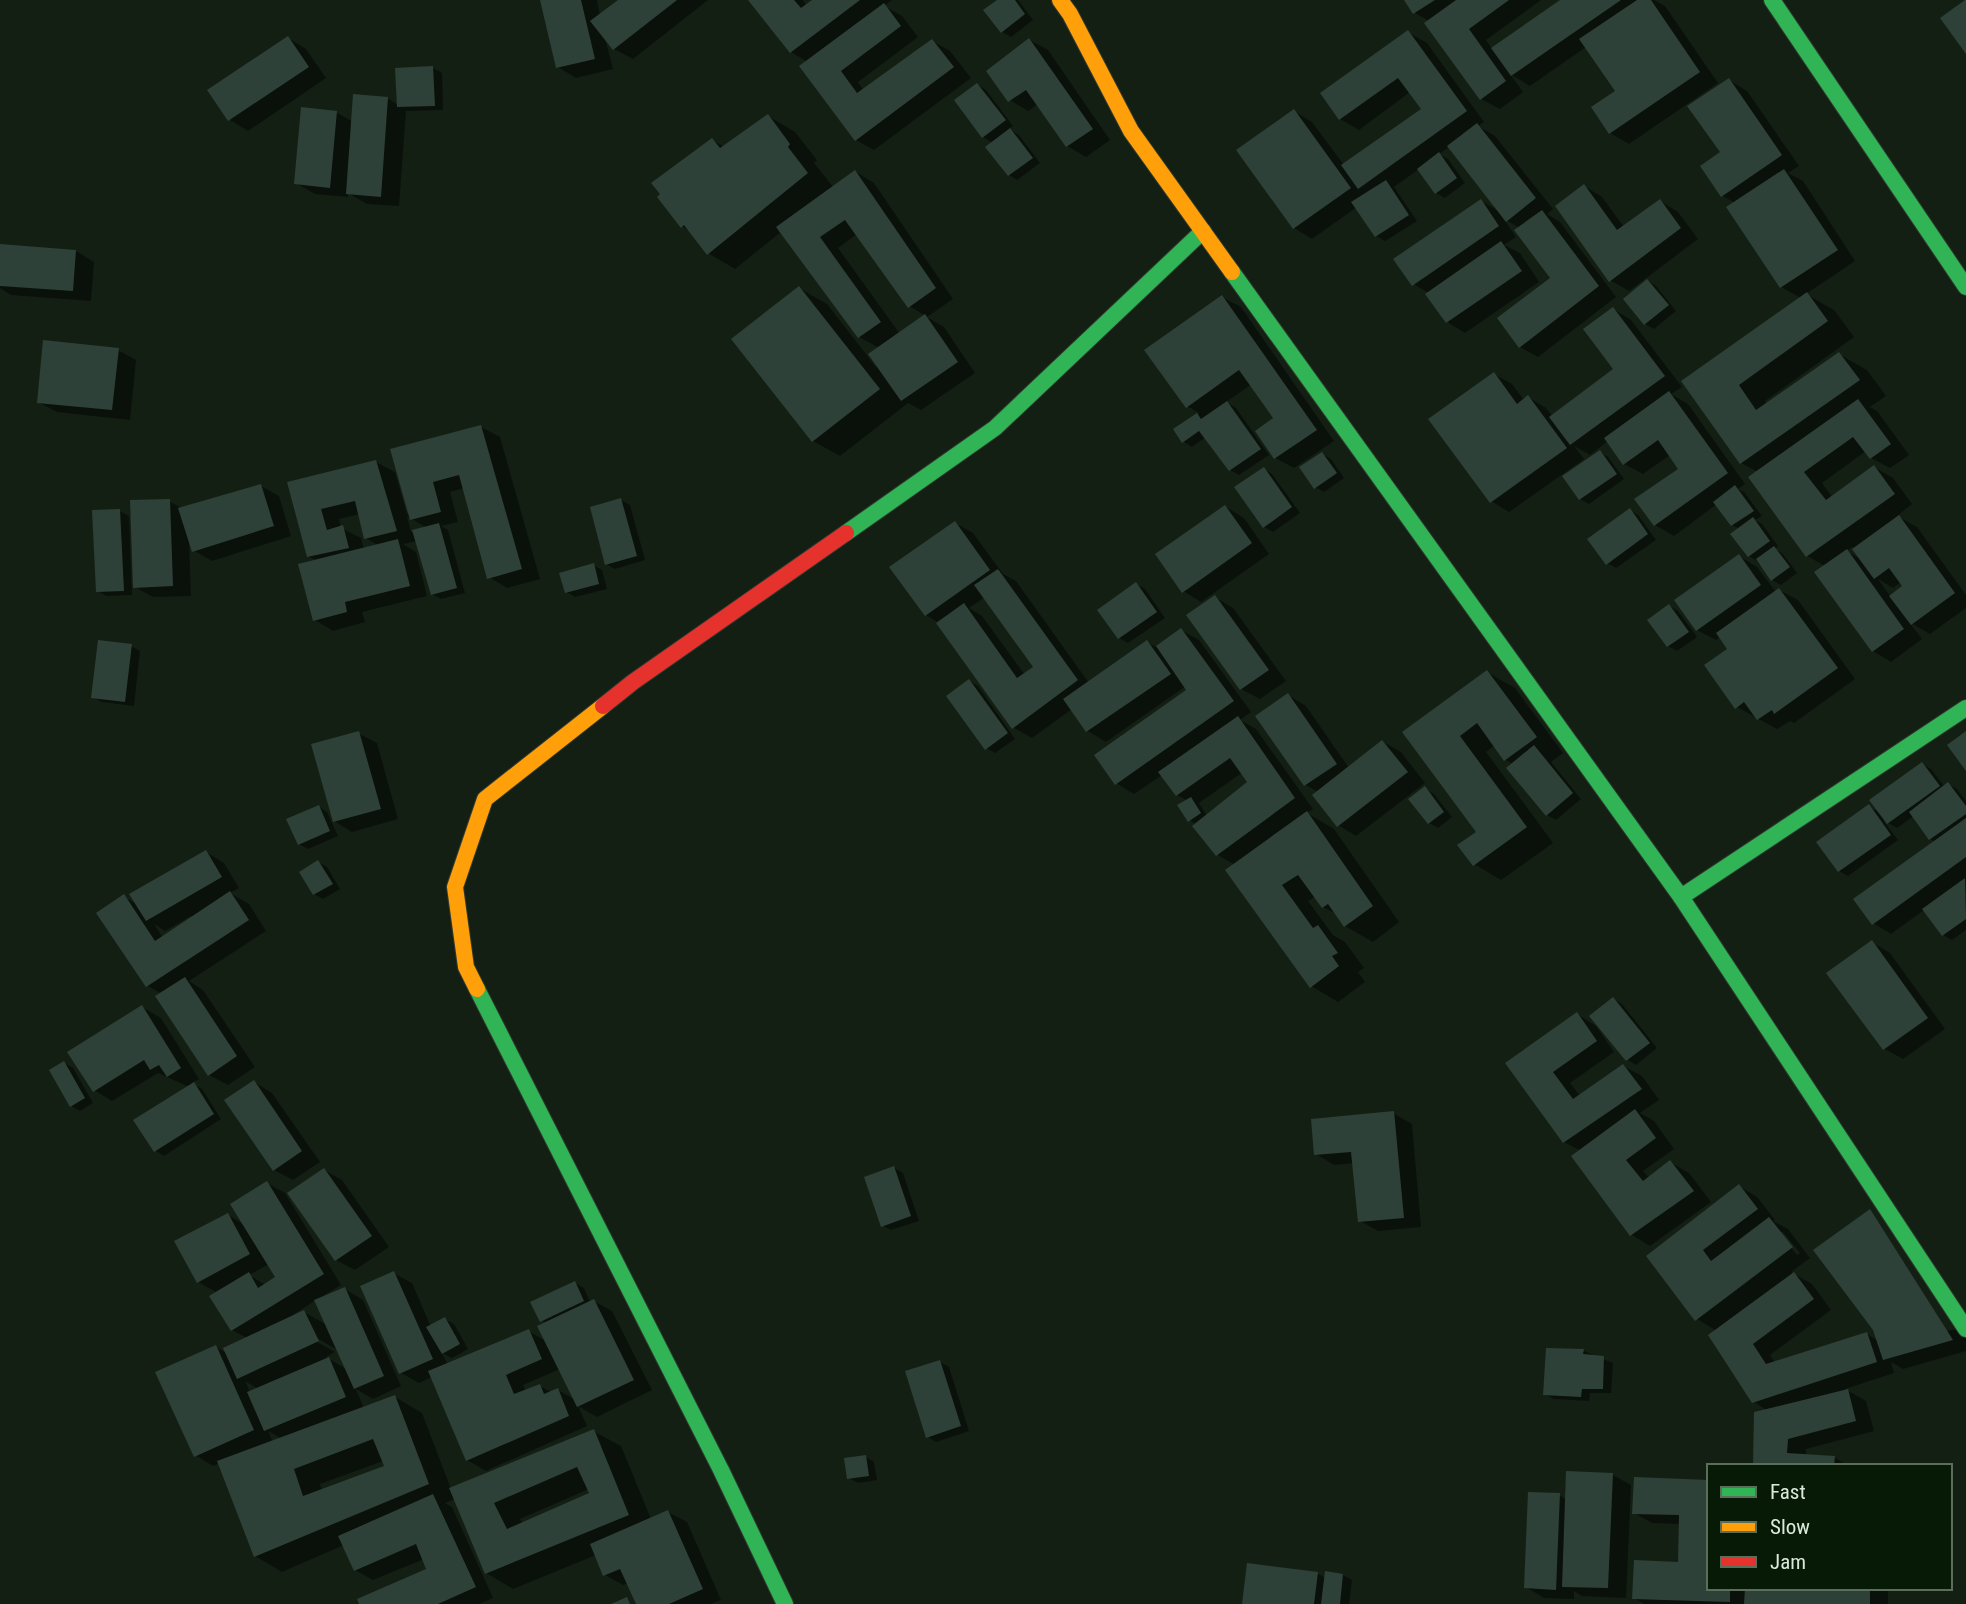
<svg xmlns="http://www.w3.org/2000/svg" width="1966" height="1604" font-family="'Roboto Condensed',sans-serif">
<rect width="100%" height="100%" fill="#141f14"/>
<g fill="#0007" fill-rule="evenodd">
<polygon points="541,0 597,0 600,16 621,0 708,0 633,59 614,49 605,38 613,69 576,78 558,67"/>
<polygon points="750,0 803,0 807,6 815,0 892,0 884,6 902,16 918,37 858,82 864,91 932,41 950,51 971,78 874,150 856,140 808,62 791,52"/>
<polygon points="999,0 1018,0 1033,20 1011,37 1002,32"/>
<polygon points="1406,0 1541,0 1486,40 1492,49 1563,0 1654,0 1665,6 1718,83 1629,144 1610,133 1593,108 1617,91 1586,47 1530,86 1510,74 1523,92 1500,109 1481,99 1429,21 1415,13"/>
<polygon points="1409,33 1427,43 1484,122 1478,126 1495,136 1553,209 1547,214 1560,222 1616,297 1538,357 1520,347 1552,279 1520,228 1504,219 1516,237 1504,245 1520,253 1539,282 1465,333 1447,322 1429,293 1413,284 1481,201 1501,212 1449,147 1439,154 1448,159 1465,183 1445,198 1436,193 1419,169 1394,187 1417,221 1385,241 1376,236 1357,207 1312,239 1294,228 1294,111 1312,122 1344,165 1423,109 1410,92 1359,130 1340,119 1322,94"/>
<polygon points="288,38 306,49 326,78 248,131 230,120 210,91"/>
<polygon points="1030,40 1048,50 1110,140 1086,157 1067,146 1038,104 1028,111 1010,100"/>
<polygon points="433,68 442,73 443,110 406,111 399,206 367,204 348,193 348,197 315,194 296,183 336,112 353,122 387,98 398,105"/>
<path d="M1729 80 1747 91 1799 166 1788 173 1803 181 1855 261 1806 294 1834 310 1854 337 1765 401 1767 405 1839 354 1867 370 1886 396 1870 407 1877 411 1909 455 1890 468 1871 458 1866 451 1822 483 1832 497 1874 467 1893 478 1912 504 1897 516 1917 527 1966 595V608L1930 634 1909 622 1922 639 1891 662 1873 651 1825 566 1807 556 1758 472 1741 463 1683 382 1801 298 1781 287 1735 203 1723 196 1703 167 1722 153ZM1852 547 1862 560 1847 551ZM1878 579 1893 588 1901 582 1904 586 1891 597Z"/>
<polygon points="978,85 986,90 1013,126 1009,129 1019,135 1040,163 1017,180 1009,175 993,143 983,137 956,100"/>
<path d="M768 116 795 132 817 160 814 163 834 188 856 172 874 183 953 299 927 317 944 327 975 373 921 410 908 403 840 456 813 441 799 288 827 304 876 367 878 365 879 348 859 337 781 232 735 269 708 253 691 232 682 226 712 140 725 147ZM857 234 909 306 926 316 900 334 838 248Z"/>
<polygon points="1584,186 1602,197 1624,227 1660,201 1678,212 1698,239 1629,291 1610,280"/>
<polygon points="0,245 76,251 94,262 91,301 11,295 0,288"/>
<polygon points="1648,281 1656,286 1676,311 1654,329 1645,324"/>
<polygon points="1222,297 1241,307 1334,441 1294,468 1275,458 1276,419 1252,384 1226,402 1236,408 1269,455 1239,475 1230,470 1206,437 1192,447 1184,442 1176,429 1199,413 1187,406"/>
<polygon points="1613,309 1631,320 1682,387 1671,394 1688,404 1745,484 1738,489 1744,492 1762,516 1755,520 1762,524 1778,546 1775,549 1782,553 1797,573 1781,585 1772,580 1757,561 1749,556 1740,529 1732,525 1717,504 1674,536 1655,525 1681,469 1670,455 1643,474 1624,464 1608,441 1590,455 1574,446 1584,459 1509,512 1491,501 1494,374 1512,384 1524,400 1528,397 1546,408 1553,417 1616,370"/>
<polygon points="118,350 136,360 130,420 57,412 38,402"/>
<path d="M481 427 500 437 540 579 507 588 489 577 464 488 450 492 458 522 441 526 448 530 465 593 441 599 432 594 417 541 403 544 416 552 427 596 362 612 365 622 333 631 315 620 317 561 308 556 289 483 376 462 395 472 407 514 410 513 392 451ZM360 514 366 538 379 546 364 549 361 538 341 528 339 519ZM407 516 427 528 411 532Z"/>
<polygon points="1600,452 1608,457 1624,479 1589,504 1580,499"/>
<polygon points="1322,454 1331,459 1344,478 1324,492 1315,487"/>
<polygon points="1264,469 1272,474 1300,513 1273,532 1264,527"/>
<polygon points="261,486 279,496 291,536 212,561 193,550 189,540 191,596 153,597 135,587 169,501 183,509"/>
<polygon points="621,500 630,505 645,560 615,569 606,564"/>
<polygon points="1226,507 1244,518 1269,554 1201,602 1183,591"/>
<polygon points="1630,510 1638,515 1656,540 1616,568 1607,563"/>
<polygon points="120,511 129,516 132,595 106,596 98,591"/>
<path d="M955 523 973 533 1003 574 1016 581 1089 683 1147 642 1156 647 1181 630 1199 640 1251 712 1240 720 1256 729 1313 809 1307 813 1334 829 1399 922 1373 942 1345 926 1338 915 1323 907 1316 896 1308 901 1333 935 1345 942 1364 968 1358 972 1365 982 1338 1002 1311 986 1235 865 1218 855 1196 824 1189 820 1188 801 1177 795 1162 775 1134 794 1116 783 1189 690 1186 686 1106 742 1088 731 1072 709 1032 738 1014 728 937 622 926 615ZM985 597 1035 667 1025 675 982 616 969 608ZM1243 772 1250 783 1207 816 1199 803Z"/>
<polygon points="1739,556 1757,567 1776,592 1779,590 1798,600 1855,679 1794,723 1790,721 1777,729 1737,707 1730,649 1720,637 1716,640 1697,630"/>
<polygon points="593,565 602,570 607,589 575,597 567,592"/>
<polygon points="1136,584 1145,589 1165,618 1128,643 1119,638"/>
<polygon points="1215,597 1233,608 1286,681 1260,699 1241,689"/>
<polygon points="1670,606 1678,611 1697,637 1677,651 1668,646"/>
<polygon points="131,646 140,651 134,706 102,702 93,697"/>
<polygon points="1487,672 1515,688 1563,753 1551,762 1581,799 1556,820 1547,815 1513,764 1506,760 1495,745 1486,752 1553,843 1501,880 1474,864 1478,833 1404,732"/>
<polygon points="969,681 978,686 1015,739 995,753 986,748"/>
<polygon points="1288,695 1306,706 1349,768 1383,742 1401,752 1425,783 1356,836 1338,825 1318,792 1306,785 1257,717"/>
<polygon points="358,733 377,743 398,819 352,832 334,821"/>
<polygon points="1922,764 1931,769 1945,787 1948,784 1957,789 1966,801 1966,930 1952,940 1943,935 1924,910 1891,934 1873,923 1935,842 1930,839 1914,816 1897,828 1883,820 1898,840 1848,876 1839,871 1869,807 1883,814"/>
<polygon points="1425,789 1434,794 1452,817 1438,828 1429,823"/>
<polygon points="319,807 327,812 338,836 308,849 299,844"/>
<path d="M206 852 224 863 239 888 230 893 249 904 266 931 189 981 203 990 255 1067 228 1085 209 1075 162 994 148 986 124 897 137 904ZM191 916 193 918 163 938 154 924 165 931Z"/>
<polygon points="318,862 327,867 340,889 323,899 314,894"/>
<polygon points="1872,942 1890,953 1945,1029 1903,1059 1885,1049"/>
<polygon points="1613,999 1622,1004 1657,1048 1636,1065 1628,1060 1591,1016"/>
<polygon points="142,1007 161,1018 199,1079 192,1083 202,1089 221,1119 164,1156 156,1151 189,1087 158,1073 112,1101 94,1090"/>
<polygon points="1577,1014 1596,1026 1614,1052 1570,1083 1580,1096 1623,1066 1642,1076 1659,1100 1640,1113 1654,1121 1674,1149 1643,1171 1649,1178 1670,1162 1689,1173 1711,1202 1650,1246 1632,1235 1573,1157 1581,1151 1564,1142 1508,1063"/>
<polygon points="64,1063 73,1068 93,1103 80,1111 71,1106"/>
<polygon points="254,1082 272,1093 320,1162 293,1180 274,1170"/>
<polygon points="1393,1113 1412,1124 1421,1227 1378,1231 1360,1221 1354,1163 1334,1165 1316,1154"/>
<polygon points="894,1168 903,1173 919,1221 891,1230 882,1225"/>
<polygon points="324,1170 342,1180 389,1247 355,1270 336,1260"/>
<path d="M267 1183 285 1193 341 1285 323 1296 324 1298 345 1289 363 1300 401 1386 373 1399 356 1389 364 1409 395 1397 422 1413 451 1489 593 1431 621 1446 651 1519 668 1512 687 1522 721 1600 710 1604H638L629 1583 623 1585 605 1575 596 1555 513 1589 486 1573 455 1499 445 1503 452 1507 493 1598 479 1604H361L428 1570 424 1559 373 1580 355 1570 344 1545 282 1572 255 1556 220 1463 213 1466 195 1455 216 1347 228 1354 247 1338 232 1330 218 1293 198 1282 228 1215 245 1225ZM269 1264 277 1278 266 1285 249 1275ZM316 1300 327 1325 304 1312 294 1317 293 1315ZM312 1335 339 1351 346 1369 326 1357 335 1352 310 1338ZM245 1381 258 1389 250 1392ZM268 1431 282 1439 273 1442ZM383 1461 386 1467 322 1491 320 1484ZM589 1489 591 1494 523 1524 520 1519Z"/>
<path d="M1739 1186 1757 1197 1775 1220 1773 1221 1788 1229 1810 1258 1791 1272 1812 1284 1831 1310 1770 1355 1775 1363 1867 1334 1878 1341 1966 1328V1351L1903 1369 1891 1362 1894 1373 1845 1389 1866 1401 1874 1431 1806 1449V1456L1834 1457 1848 1466H1755L1768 1411 1754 1402 1717 1331 1697 1319 1648 1256ZM1779 1232H1783L1800 1253 1797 1255Z"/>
<path d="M393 1273 412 1283 431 1327 445 1319 454 1324 468 1349 452 1358 442 1353 448 1365 528 1331 546 1341 547 1323 541 1320 575 1283 584 1288 590 1302 594 1301 612 1311 652 1390 597 1417 578 1406 587 1426 486 1471 467 1460 432 1377 419 1383 401 1373ZM560 1369 576 1400 558 1390 551 1392 540 1386 526 1391 523 1385Z"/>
<polygon points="1584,1351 1613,1363 1611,1393 1590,1393 1589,1401 1554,1399 1545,1394"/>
<polygon points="940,1362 949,1367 969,1431 936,1442 928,1437"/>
<polygon points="866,1457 874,1462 877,1480 858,1483 849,1478"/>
<polygon points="1613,1475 1631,1485 1626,1598 1582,1596 1574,1591 1574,1599 1544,1598 1526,1587 1559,1495 1567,1500"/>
<polygon points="1709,1482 1709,1588 1888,1588 1888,1604 1644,1604 1634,1598 1679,1564 1681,1524 1652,1523 1634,1513"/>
<polygon points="1318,1574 1326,1578 1343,1575 1352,1580 1349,1604 1243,1604"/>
</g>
<g fill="#2e4138" fill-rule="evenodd">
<polygon points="540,0 581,0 595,59 556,68"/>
<polygon points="618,0 677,0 613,50 590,21"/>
<polygon points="748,0 794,0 801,8 812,0 860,0 790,53"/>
<polygon points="997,0 1015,0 1025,14 1001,33 983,10"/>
<polygon points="1404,0 1435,0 1413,14"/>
<polygon points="1456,0 1509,0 1469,29 1506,81 1480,100 1424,23"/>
<polygon points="1560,0 1621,0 1511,76 1491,48"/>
<polygon points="1637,0 1651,0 1700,72 1609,134 1591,107 1615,91 1579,39"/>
<polygon points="1965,0 1966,0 1966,54 1940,18"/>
<polygon points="884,3 901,26 841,71 857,93 932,39 954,67 855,141 799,66"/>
<polygon points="1408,30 1467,111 1358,189 1341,165 1421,109 1398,78 1339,120 1320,93"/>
<polygon points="288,36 309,67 228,121 207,90"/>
<polygon points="1029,38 1093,129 1066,147 1026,90 1008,102 986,71"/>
<polygon points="433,66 435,106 397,107 395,68"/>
<polygon points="1729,78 1782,155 1721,197 1700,166 1720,152 1687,106"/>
<polygon points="977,83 1006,120 982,138 954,100"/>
<polygon points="353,94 388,97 381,197 346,194"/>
<polygon points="301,107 337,111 330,188 294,184"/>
<polygon points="1294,109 1351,188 1293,229 1236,150"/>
<polygon points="768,114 790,144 788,147 808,173 707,255 684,225 681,228 657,197 660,194 651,183 712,138 720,148"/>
<polygon points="1477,123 1536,198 1506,222 1447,146"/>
<polygon points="1010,128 1033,158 1008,176 985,147"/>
<polygon points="1439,152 1457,178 1435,194 1417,169"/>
<polygon points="1784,169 1838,250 1780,288 1726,207"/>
<polygon points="855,170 936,288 908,308 845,220 820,237 881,322 858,338 776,227"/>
<polygon points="1386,180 1409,215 1375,237 1351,202"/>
<polygon points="1584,184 1617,230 1660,199 1681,228 1609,282 1555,206"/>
<polygon points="1481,199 1499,226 1412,286 1393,259"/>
<polygon points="1542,210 1599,286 1519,348 1497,318 1550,278 1514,230"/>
<polygon points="1501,241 1522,271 1446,323 1425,294"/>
<polygon points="0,244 76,250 73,291 0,286"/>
<polygon points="1647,279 1669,305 1644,325 1623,299"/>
<polygon points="799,286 880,389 812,442 731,339"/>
<polygon points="1807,292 1828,321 1739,385 1756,410 1839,352 1860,380 1740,464 1681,381"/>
<polygon points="1222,295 1317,430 1274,459 1255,431 1273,418 1239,370 1186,408 1144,350"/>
<polygon points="1613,307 1665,376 1570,445 1549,417 1613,369 1583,329"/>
<polygon points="925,314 958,362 901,401 868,354"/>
<polygon points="43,340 119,348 112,410 37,403"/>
<polygon points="1494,372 1517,404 1528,395 1567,448 1490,503 1428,419"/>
<polygon points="1669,391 1728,473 1654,526 1634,499 1678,469 1658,440 1623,465 1604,438"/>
<polygon points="1858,399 1891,444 1870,459 1853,437 1804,472 1826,500 1874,465 1895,494 1806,557 1748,477"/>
<polygon points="1227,401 1261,449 1229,471 1199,431 1182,443 1173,429 1197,413 1201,419"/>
<polygon points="481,425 522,569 487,579 459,475 433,482 441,512 410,520 390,449"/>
<polygon points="1600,450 1617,474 1579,500 1562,476"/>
<polygon points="1322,452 1337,473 1314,489 1299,467"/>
<polygon points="376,460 397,531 364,539 355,501 321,509 327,530 343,525 349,548 307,557 287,482"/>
<polygon points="1264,467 1292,507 1263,528 1234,487"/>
<polygon points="261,484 274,526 192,552 178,508"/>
<polygon points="1735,485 1754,511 1731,526 1713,502"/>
<polygon points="621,498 637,556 605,565 590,507"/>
<polygon points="170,499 173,586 133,588 130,500"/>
<polygon points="1225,505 1252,543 1182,593 1155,554"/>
<polygon points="1630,508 1648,534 1606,565 1587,539"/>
<polygon points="120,509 124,591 96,592 92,510"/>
<polygon points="1899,515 1955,593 1911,625 1889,596 1902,586 1889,568 1874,579 1852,549"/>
<polygon points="1753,517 1770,541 1748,557 1730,534"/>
<polygon points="955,521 990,570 925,616 889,567"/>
<polygon points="439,523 457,588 431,595 412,530"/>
<polygon points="398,539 410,586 345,602 347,612 313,621 298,564"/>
<polygon points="1774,546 1790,567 1771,581 1756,559"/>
<polygon points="1847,549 1904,629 1872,652 1814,572"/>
<polygon points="1739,554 1761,585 1696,631 1674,600"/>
<polygon points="594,563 599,584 565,593 559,573"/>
<polygon points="998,569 1078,680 1012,729 936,623 964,603 1017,678 1033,667 974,585"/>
<polygon points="1136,582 1157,612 1118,639 1097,610"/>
<polygon points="1779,588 1838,668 1774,714 1772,710 1757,720 1744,702 1735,709 1704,665 1727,649 1716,633"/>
<polygon points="1215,595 1269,670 1240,690 1186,615"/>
<polygon points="1669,604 1689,632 1667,647 1647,620"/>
<polygon points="1181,628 1234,701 1115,785 1094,755 1186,690 1156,646"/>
<polygon points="98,640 132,644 125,702 91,698"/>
<polygon points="1147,640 1171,674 1086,732 1063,699"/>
<polygon points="1487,670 1537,737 1504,761 1477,723 1460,736 1527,827 1473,866 1457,845 1476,832 1402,732"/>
<polygon points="969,679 1008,733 985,750 946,696"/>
<polygon points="1288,693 1337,764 1304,786 1255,716"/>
<polygon points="1238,716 1295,798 1216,856 1192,826 1247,782 1230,758 1176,796 1158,772"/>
<polygon points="359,731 381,809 333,822 311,744"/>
<polygon points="1966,731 1966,771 1947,745"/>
<polygon points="1382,740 1408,772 1337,827 1312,795"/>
<polygon points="1534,745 1573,793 1546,816 1506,768"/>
<polygon points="1922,762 1940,786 1887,824 1869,800"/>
<polygon points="1948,782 1966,806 1966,814 1929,840 1909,812"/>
<polygon points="1425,786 1444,812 1428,824 1408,799"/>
<polygon points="1191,797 1201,813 1188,822 1177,805"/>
<polygon points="1869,804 1891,835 1838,872 1816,842"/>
<polygon points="319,805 330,831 298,845 286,819"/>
<polygon points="1307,811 1373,906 1344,927 1328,904 1322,908 1298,875 1282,885 1313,928 1318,925 1338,953 1332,956 1339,966 1310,988 1225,870"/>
<polygon points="1966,818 1966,857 1872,925 1853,899"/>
<polygon points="206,850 222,877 146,921 129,894"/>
<polygon points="318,860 333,884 313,895 299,872"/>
<polygon points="1965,878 1966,919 1942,936 1922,909"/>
<polygon points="230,891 249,920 146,987 96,913 124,894 155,941"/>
<polygon points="1872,940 1928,1018 1883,1050 1826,973"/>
<polygon points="185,977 237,1056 208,1076 155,996"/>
<polygon points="1613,997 1650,1043 1626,1061 1589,1016"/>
<polygon points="142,1005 181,1068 167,1077 159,1065 150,1070 144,1060 93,1092 67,1052"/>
<polygon points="1577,1012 1597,1041 1553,1072 1573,1099 1623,1064 1642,1089 1563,1143 1505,1063"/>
<polygon points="64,1061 85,1098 70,1107 49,1070"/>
<polygon points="254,1080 302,1151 273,1171 224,1100"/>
<polygon points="194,1082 214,1114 154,1152 133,1120"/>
<polygon points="1635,1109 1656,1138 1626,1160 1643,1181 1670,1160 1694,1191 1630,1236 1571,1156"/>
<polygon points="1394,1111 1404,1218 1358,1222 1351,1152 1314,1155 1311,1119"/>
<polygon points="894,1166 911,1216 881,1227 864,1177"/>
<polygon points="324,1168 372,1236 335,1261 287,1193"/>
<polygon points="267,1181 324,1274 231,1331 209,1296 249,1272 258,1288 275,1277 230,1204"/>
<polygon points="1739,1184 1758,1209 1703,1250 1711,1261 1769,1217 1793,1247 1695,1321 1646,1256"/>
<polygon points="1870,1209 1953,1340 1883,1360 1873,1330 1813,1250"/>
<polygon points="228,1213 250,1254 197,1283 174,1241"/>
<polygon points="394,1271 433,1359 399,1374 360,1286"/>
<polygon points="1794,1272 1814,1299 1753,1344 1766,1364 1867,1332 1877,1362 1752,1403 1708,1335"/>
<polygon points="575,1281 584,1301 540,1322 530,1302"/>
<polygon points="345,1287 384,1376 354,1389 314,1300"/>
<polygon points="594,1299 634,1380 577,1407 537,1326"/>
<polygon points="304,1310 319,1341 237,1379 223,1348"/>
<polygon points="445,1317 460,1344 442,1354 426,1327"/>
<polygon points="529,1329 542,1359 506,1375 514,1394 540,1384 544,1394 558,1388 569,1416 466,1461 428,1371"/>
<polygon points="216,1345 254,1430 194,1457 155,1372"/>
<polygon points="1546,1348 1584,1349 1583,1354 1604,1356 1603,1389 1582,1389 1581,1397 1543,1395"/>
<polygon points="329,1357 346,1397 264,1431 247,1392"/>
<polygon points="940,1360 961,1426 926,1438 905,1371"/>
<polygon points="1848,1389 1856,1421 1788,1439 1787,1453 1835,1456 1834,1466 1753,1466 1754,1412"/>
<path d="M395 1395 429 1484 254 1557 217 1461ZM373 1439 384 1466 303 1496 294 1469Z"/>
<path d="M594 1429 629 1515 485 1574 449 1488ZM577 1467 589 1493 507 1529 494 1503Z"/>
<polygon points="866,1455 869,1476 847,1479 844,1458"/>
<polygon points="1566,1471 1613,1473 1608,1588 1562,1587"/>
<polygon points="1634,1477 1709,1480 1709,1588 1730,1588 1730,1602 1632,1599 1634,1560 1678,1562 1679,1515 1632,1514"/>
<polygon points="1528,1492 1560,1493 1556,1590 1524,1588"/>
<polygon points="433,1494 476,1587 438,1604 359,1604 357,1599 426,1569 416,1544 354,1571 338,1536"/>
<polygon points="668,1510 703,1589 669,1604 636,1604 620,1569 603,1576 590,1544"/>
<polygon points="1247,1563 1318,1572 1314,1604 1242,1604"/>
<polygon points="1325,1571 1343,1574 1340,1604 1321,1604"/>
<polygon points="1745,1588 1870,1588 1870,1604 1744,1604"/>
<polygon points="627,1597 630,1604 611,1604"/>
</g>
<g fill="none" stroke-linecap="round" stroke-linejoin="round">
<g stroke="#303a30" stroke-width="18">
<g id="fast">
<polyline points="1772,0 1966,287"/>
<polyline points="1232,272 1681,897"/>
<polyline points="846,533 995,428 1203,231"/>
<polyline points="1966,708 1681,897 1966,1329"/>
<polyline points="477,989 721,1470 785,1604"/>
</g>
</g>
<g stroke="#303a30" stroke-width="18">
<g id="slow">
<polyline points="1060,0 1070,14 1131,131 1232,272"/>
<polyline points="477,989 466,967 455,887 485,799 603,706"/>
</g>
</g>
<g stroke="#303a30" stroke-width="18">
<polyline id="jam" points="603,706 633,682 846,533"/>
</g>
<use href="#fast" stroke="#30b455" stroke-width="16"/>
<use href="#slow" stroke="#ff9f0a" stroke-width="16"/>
<use href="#jam" stroke="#e5322d" stroke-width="16"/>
</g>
<rect x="1707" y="1464" width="245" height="126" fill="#061a06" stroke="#5b6d5b" stroke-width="2"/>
<rect x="1721" y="1487" width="35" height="10" fill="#30b455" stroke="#5b6d5b" stroke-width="2"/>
<text x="1770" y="1499" font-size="21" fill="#dbe9db">Fast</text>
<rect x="1721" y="1522" width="35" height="10" fill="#ff9f0a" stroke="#5b6d5b" stroke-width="2"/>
<text x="1770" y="1534" font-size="21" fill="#dbe9db">Slow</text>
<rect x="1721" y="1557" width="35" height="10" fill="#e5322d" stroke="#5b6d5b" stroke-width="2"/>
<text x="1770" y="1569" font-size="21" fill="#dbe9db">Jam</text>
</svg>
